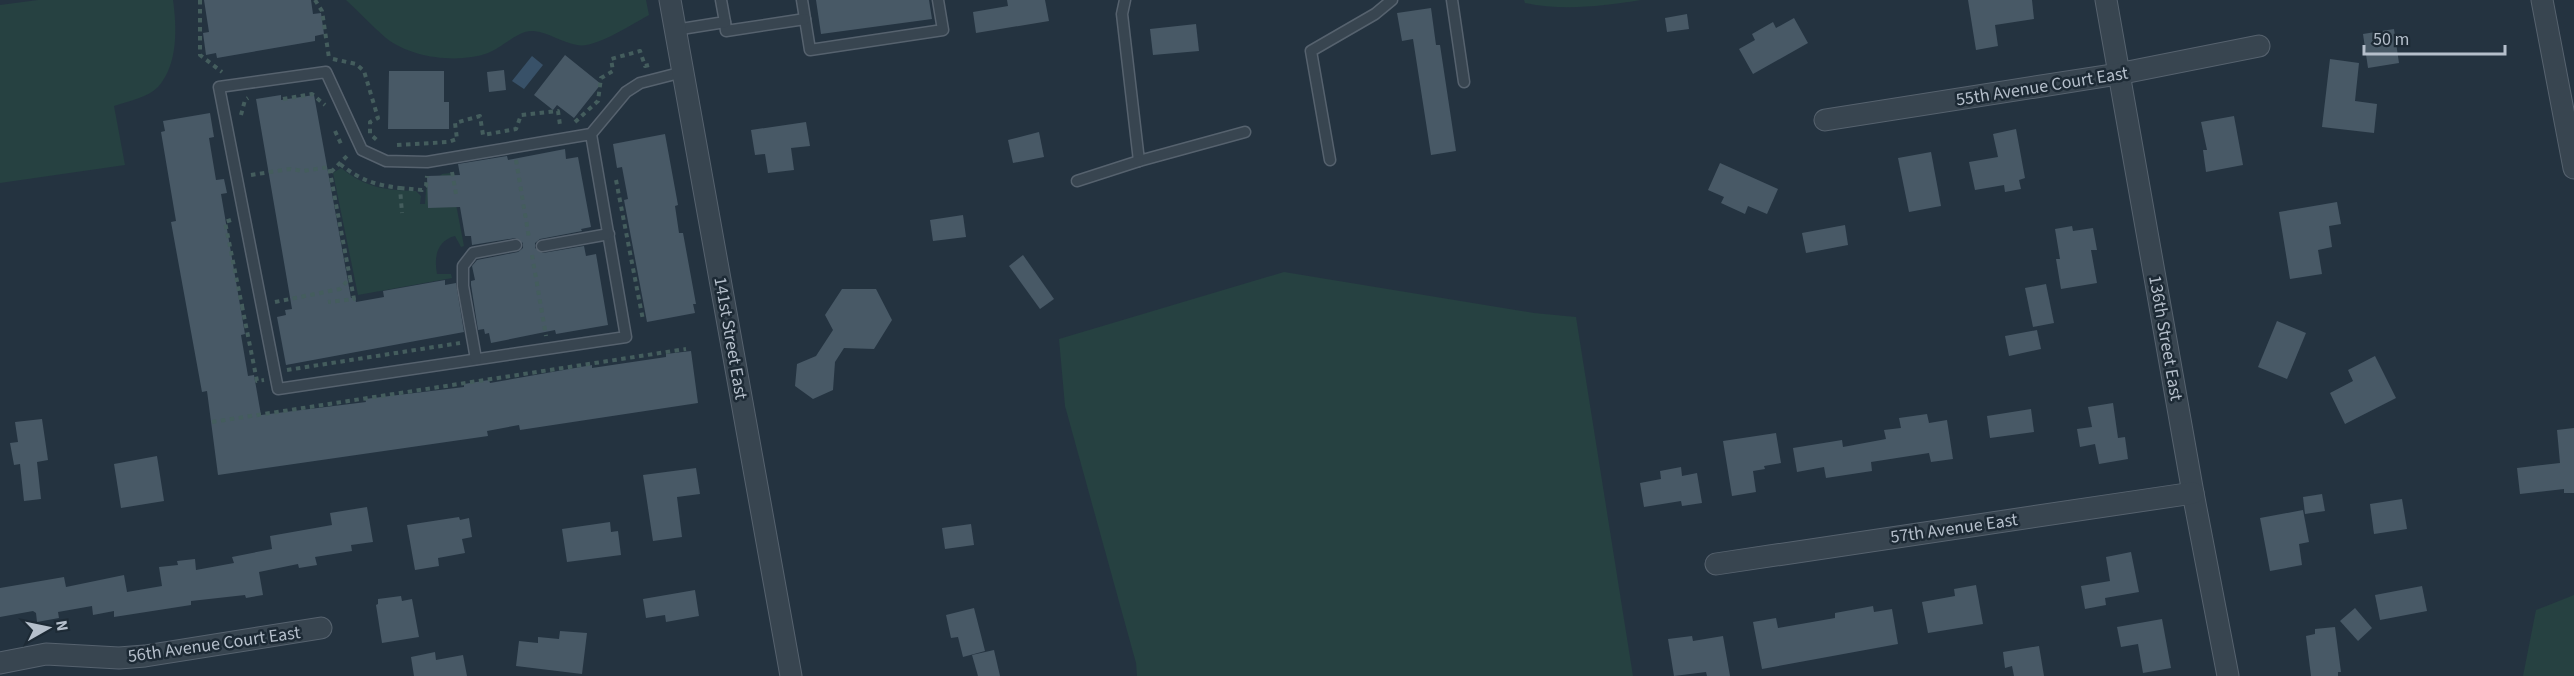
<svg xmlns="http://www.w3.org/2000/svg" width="2574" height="676" font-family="'Source Sans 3',sans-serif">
<rect width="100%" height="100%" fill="#243340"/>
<g fill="#264141">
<path d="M38 0H173C177 28 178 65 158 87 147 98 128 101 114 106L125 165 0 183V5Z"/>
<path d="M346 0H646L649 15C632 24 595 49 577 45 563 43 548 32 533 31 518 30 502 48 488 53 458 64 411 58 386 38 372 26 359 12 346 0Z"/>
<path d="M1524 0H1641C1602 6 1564 11 1525 3Z"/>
<path d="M341 168C367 188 384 190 416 191L421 196 420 204H425L426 189 442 174 450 173 464 246 461 247 455 236C436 241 434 258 437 274H451L452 278 358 295 333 173Z"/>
<polygon points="1284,272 1534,313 1576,317 1633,676 1137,676 1136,663 1065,406 1059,339"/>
<polygon points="2574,595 2574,676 2523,676 2536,610"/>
</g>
<polygon fill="#385168" points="532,56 543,65 524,89 512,81"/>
<g fill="#485966">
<polygon points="204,0 311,0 313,14 321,13 324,34 315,36 315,41 217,58 216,53 206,55 203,33 209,32"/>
<polygon points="816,0 929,0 932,19 821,34"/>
<polygon points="1007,0 1045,0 1049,21 976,33 973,12 1008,6"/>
<polygon points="1968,0 2032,0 2034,19 1995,25 1998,46 1976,50"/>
<polygon points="1431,8 1436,45 1440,45 1456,151 1431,155 1413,39 1402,41 1397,13"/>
<polygon points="1687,14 1689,29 1667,32 1665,18"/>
<polygon points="1794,18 1808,43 1753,74 1739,49 1755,40 1752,34 1773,22 1776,28"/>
<polygon points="1196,24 1199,51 1153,55 1150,29"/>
<polygon points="2394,29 2399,63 2368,68 2363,34"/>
<polygon points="565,55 601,84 574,118 557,105 553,110 534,95"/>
<polygon points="2330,59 2359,63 2355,101 2377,104 2374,133 2322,127"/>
<polygon points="504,70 506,90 489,92 487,72"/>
<polygon points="389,71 444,71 444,102 449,102 449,129 388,129"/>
<polygon points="281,95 281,100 314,95 351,298 355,297 356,302 384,297 383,291 445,280 445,285 456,283 464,332 286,365 277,317 286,315 285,310 292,309 256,99"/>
<polygon points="210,113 214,137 209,138 216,180 224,179 227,193 221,194 245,334 241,335 248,376 254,375 261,415 366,402 365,399 464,387 464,384 489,380 490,383 592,365 592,368 666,357 666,354 691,351 698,403 520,430 519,425 487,431 488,436 218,475 207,391 202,392 171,222 176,221 161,132 165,131 163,121"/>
<polygon points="2234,116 2243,165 2206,172 2203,150 2207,150 2201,122"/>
<polygon points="806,122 810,146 791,148 794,170 768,173 765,154 755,155 751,130"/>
<polygon points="2016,129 2025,178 2019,180 2021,189 2005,192 2004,185 1975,190 1969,162 1998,157 1993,134"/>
<polygon points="1039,132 1044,157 1013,163 1008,140"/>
<polygon points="665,134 678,205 675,206 679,233 683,233 696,304 693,304 695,313 647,322 624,200 628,199 622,167 617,168 613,144"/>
<polygon points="565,149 566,159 578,157 591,227 581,229 582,231 540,239 535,243 535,248 543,253 584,246 586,256 596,254 608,325 556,334 555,330 491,343 489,333 485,334 484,329 478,330 471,285 471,281 475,280 472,266 477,260 518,252 523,248 523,243 515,238 472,245 471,236 465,236 460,207 428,208 427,176 460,175 458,164 507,156 508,160"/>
<polygon points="1931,152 1941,206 1909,212 1898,158"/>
<polygon points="1720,163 1778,189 1767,214 1748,206 1745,214 1721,203 1724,197 1708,190"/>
<polygon points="2337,202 2341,224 2329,226 2332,247 2318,250 2322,274 2290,279 2279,212"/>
<polygon points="963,215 966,237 933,241 930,220"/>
<polygon points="1845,225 1848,245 1806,253 1802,233"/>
<polygon points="2072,226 2073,231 2093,228 2097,250 2091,250 2097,283 2061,289 2056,259 2060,259 2055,229"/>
<polygon points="1023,255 1054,299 1040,309 1009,266"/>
<polygon points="2046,284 2054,323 2033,327 2025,288"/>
<polygon points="842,289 876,289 892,320 874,349 844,348 835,362 833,390 813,399 795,386 797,364 816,356 833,330 825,315"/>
<polygon points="2277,321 2306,333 2287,379 2258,367"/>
<polygon points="2037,330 2041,349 2009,356 2005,336"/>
<polygon points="2375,356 2396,398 2345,424 2330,393 2353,381 2348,370"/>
<polygon points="2113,403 2118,438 2125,437 2128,459 2099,464 2095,444 2080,447 2077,429 2092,427 2088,407"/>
<polygon points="2031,409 2034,432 1990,438 1987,416"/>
<polygon points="1927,414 1929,423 1947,420 1953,459 1931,462 1929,453 1871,462 1872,471 1826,478 1824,467 1797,472 1793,448 1842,440 1843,447 1886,439 1884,430 1901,428 1899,418"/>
<polygon points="42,419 48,460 37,462 41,499 24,501 20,464 14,465 10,443 18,442 15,422"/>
<polygon points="2574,428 2574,493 2564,493 2564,489 2520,494 2517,468 2560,463 2557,430"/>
<polygon points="1776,433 1781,463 1764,466 1765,469 1753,471 1756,492 1732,496 1723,441"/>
<polygon points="157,456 164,501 121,508 114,464"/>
<polygon points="1681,467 1682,476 1697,473 1702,503 1682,506 1681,501 1644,507 1640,483 1661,479 1660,471"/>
<polygon points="696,468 700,494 677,497 682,537 653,541 643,475"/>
<polygon points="2322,494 2325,511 2305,514 2303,497"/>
<polygon points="2402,499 2407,529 2374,534 2370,504"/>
<polygon points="367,507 373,542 351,545 352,551 315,557 317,565 299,568 298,564 259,572 263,595 246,598 245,595 191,601 191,605 114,617 114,611 93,615 92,606 58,612 59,618 37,622 36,613 33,611 0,617 0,588 64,577 66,587 124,575 127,592 162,586 159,567 178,565 177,561 195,559 196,570 234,563 232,557 272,549 270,536 332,525 330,513"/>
<polygon points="2303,510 2309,542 2299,544 2302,565 2270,571 2260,518"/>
<polygon points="459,517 460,520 469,518 472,537 462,539 465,553 438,558 439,566 415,570 407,525"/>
<polygon points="610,522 611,532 618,531 621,555 567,562 562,529"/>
<polygon points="971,524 974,545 945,549 942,528"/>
<polygon points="2131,552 2139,592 2105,598 2106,605 2085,609 2081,586 2110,581 2106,557"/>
<polygon points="1976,585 1983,624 1928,633 1922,602 1955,596 1954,589"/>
<polygon points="2422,586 2427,611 2380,620 2375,595"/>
<polygon points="695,590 699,616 666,622 665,615 646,618 643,599"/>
<polygon points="401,596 402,601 412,599 419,637 382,643 376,605 378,604 378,599"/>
<polygon points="1873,606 1874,612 1892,609 1898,644 1762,669 1753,622 1776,618 1778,628 1835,618 1835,613"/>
<polygon points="974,608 985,651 963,657 958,637 951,638 946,615"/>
<polygon points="2355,608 2372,628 2358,641 2340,621"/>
<polygon points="2162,619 2171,668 2143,673 2138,644 2121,647 2117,627"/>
<polygon points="2335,627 2341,672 2338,672 2338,676 2311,676 2306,636 2315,634 2315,629"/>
<polygon points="560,631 587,633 582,674 516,666 519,641 538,643 538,637 559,639"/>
<polygon points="1692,636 1693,641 1723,636 1730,676 1707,676 1706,672 1674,676 1668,639"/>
<polygon points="2039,646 2044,676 2014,676 2012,666 2005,668 2003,652"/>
<polygon points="994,650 1000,676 978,676 972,655"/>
<polygon points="435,652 436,660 463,655 467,676 414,676 411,657"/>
</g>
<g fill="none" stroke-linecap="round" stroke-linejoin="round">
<g stroke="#56626e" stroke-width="13">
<g id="service">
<polyline points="802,0 810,50 943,30 938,0"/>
<polyline points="1125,0 1122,14 1139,161 1245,132"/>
<polyline points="1452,0 1464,82"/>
<polyline points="725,22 726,31 805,19"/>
<polyline points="675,30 725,22 721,0"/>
<polyline points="591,134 427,162 386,161 362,150 326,72 219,87 278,389 626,337 591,134 626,92 640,83 683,72"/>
<polyline points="1330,160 1311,51 1375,14 1392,0"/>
<polyline points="1077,181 1139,161"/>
<polyline points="542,246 609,234"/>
<polyline points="476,359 463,286 463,266 473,253 516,245"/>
</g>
</g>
<g stroke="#56626e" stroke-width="23">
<g id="minor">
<polyline points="670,0 791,676"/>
<polyline points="2106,0 2193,493 2228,676"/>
<polyline points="2542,0 2574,168"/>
<polyline points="1825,120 2118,74 2259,46"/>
<polyline points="1716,564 2193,493"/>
<polyline points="0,663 46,654 119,658 145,656 321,628"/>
</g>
</g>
<g stroke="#445d5d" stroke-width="4" stroke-dasharray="4.5 4.5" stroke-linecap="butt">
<polyline points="200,0 200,55 222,72"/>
<polyline points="315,0 322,11 329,58"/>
<polyline points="333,59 356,64 364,71 378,118 370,122 370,134 378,141"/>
<polyline points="283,99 312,94 325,105"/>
<polyline points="241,115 245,100 248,98"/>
<polyline points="575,122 598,101 601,78 613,71 611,59 640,51 645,66 649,65"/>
<polyline points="335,131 342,146"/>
<polyline points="397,145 448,142 457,139 455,123 480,116 483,135 516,129 521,115 558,111 560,125"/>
<polyline points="516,160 529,238"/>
<path d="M340 164C360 180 375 185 400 188L402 213"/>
<polyline points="331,172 348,155"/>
<polyline points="452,172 456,194"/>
<polyline points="251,175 290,169 303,171 329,167 350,278"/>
<polyline points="616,180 643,320"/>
<polyline points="400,188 422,190 426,186 427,176"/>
<polyline points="231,220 225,222 242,306 244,306"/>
<polyline points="532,255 546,336"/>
<polyline points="275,302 340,289 350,278 354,299 328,302"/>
<polyline points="242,306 257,381 264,380"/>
<polyline points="287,370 460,343"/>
<polyline points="212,422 686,349"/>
</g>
<use href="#service" stroke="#384550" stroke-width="10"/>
<use href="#minor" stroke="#384550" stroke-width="21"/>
</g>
<g text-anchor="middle" stroke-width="5" stroke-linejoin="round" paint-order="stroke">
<g font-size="18" fill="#b5bfcb" stroke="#1d2a35">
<text transform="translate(2042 86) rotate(-9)" y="6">55th Avenue Court East</text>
<text transform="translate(731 338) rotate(80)" y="6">141st Street East</text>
<text transform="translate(2166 338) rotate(80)" y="6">136th Street East</text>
<text transform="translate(1954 528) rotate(-8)" y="6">57th Avenue East</text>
<text transform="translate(214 644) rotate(-8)" y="6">56th Avenue Court East</text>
</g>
</g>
<g transform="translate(48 628) rotate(81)" stroke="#1d2a35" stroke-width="4.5" paint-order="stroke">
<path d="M0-4.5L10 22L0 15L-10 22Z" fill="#b5bfcb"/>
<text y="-9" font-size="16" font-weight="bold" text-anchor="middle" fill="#b5bfcb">N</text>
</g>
<path d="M2364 45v9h141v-9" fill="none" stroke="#b5bfcb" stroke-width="3"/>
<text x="2373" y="45" font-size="18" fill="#b5bfcb" stroke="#1d2a35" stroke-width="4.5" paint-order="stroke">50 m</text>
</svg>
